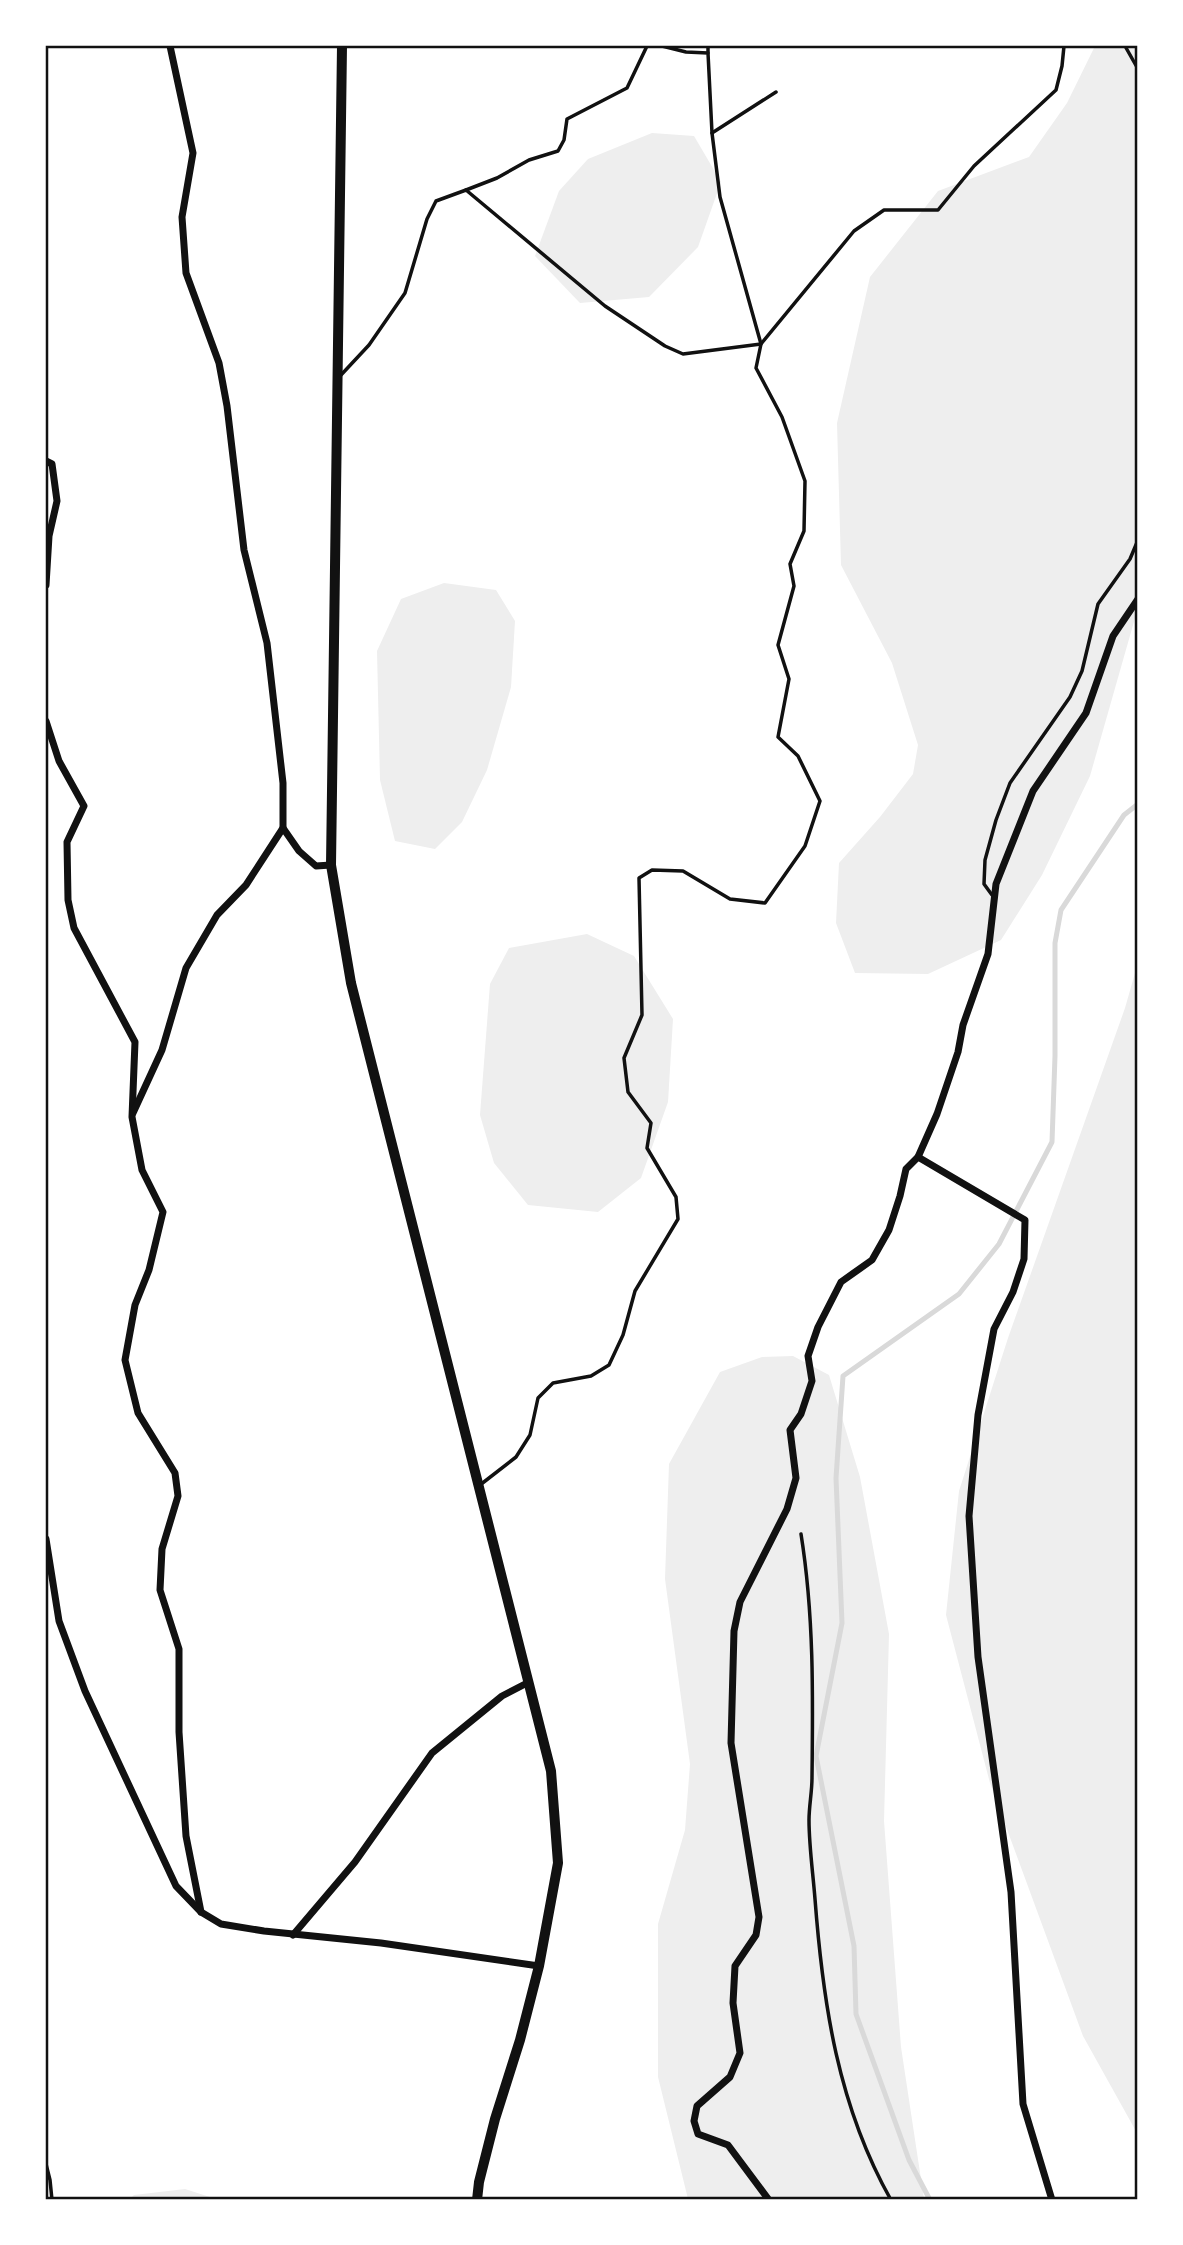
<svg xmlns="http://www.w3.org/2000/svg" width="1183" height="2245" font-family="'Titillium Web',sans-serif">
<rect width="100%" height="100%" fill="#fff"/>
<g fill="#eee">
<polygon points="1095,46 1137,46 1137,611 1090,776 1042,875 1001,940 928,974 855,973 836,923 839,863 880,817 913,774 918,745 892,663 841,565 837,423 870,277 938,191 1029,157 1067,103"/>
<polygon points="652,133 694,136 721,182 698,247 649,297 580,303 535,256 559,191 588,159"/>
<polygon points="444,583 496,590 515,621 511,687 487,770 462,822 435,849 395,841 380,780 377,651 401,599"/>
<polygon points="587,934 634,956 673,1019 668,1102 641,1178 598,1212 528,1205 494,1163 480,1115 490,984 509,948"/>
<polygon points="1137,966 1137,2133 1083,2036 990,1783 946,1615 959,1491 1008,1338 1125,1008"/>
<polygon points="793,1356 829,1375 860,1477 889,1634 884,1821 901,2047 924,2199 688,2199 658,2077 658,1924 685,1830 690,1764 665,1579 669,1464 720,1372 762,1357"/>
<polygon points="185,2189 216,2199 130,2199 134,2195"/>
</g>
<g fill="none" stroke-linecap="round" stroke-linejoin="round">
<polyline stroke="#d9d9d9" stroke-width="5" points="930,2200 909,2160 856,2014 854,1946 816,1756 842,1623 836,1478 843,1376 959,1294 999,1244 1052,1142 1055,1056 1055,943 1061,910 1124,815 1138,804"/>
<g stroke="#111" stroke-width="3.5">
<polyline points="1125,46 1138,69"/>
<path d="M801 1534C814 1615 813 1696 812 1778 812 1792 809 1806 809 1820 809 1846 813 1873 815 1899 823 2004 838 2106 891 2200"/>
<polyline points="46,2164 50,2180 52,2200"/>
</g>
<g stroke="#111" stroke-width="3.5">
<polyline points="708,46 708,53"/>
<polyline points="712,133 776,92"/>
<polyline points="466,190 497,178 529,160 558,151 564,140 567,119 627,88 647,46"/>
<polyline points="341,375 369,345 405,293 427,219 436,201 466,190 605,306 665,346 683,354 761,344 854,231 884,210 938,210 974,166 1056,90 1062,66 1064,46"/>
<polyline points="992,895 984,884 985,860 996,820 1010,783 1070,697 1082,671 1098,604 1130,559 1138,540"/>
<polyline points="480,1485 516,1457 530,1435 538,1398 553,1383 591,1376 609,1365 623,1335 635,1291 678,1219 676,1197 647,1148 651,1123 628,1092 624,1058 642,1015 639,878 652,870 683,871 730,899 765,903 805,846 820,801 798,756 778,737 789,679 778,645 794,586 790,564 804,531 805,481 782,417 756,368 761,344 720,197 712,133 708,53 686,52 662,46"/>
</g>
<g stroke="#111" stroke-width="7">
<polyline points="170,46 193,153 182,217 186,273 219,363 227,406 244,550 267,643 283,783 283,828"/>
<polyline points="46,461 52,464 57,501 49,536 46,585"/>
<polyline points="46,721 59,761 84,806 67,842 68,900 74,928 135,1042 132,1117 142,1170 163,1212 149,1270 135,1305 125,1360 138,1413 175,1473 178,1496 162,1549 160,1590 179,1649 179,1732 186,1836 201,1912"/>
<polyline points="133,1113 162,1050 186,968 217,915 246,885 283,828 299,851 316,866 331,865"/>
<polyline points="918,1157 1025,1220 1024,1259 1013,1292 994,1329 978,1415 969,1516 978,1657 1011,1892 1023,2104 1052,2200"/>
<polyline points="46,1539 59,1621 85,1691 176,1886 201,1912 221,1924 264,1931 381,1943 539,1966"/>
<polyline points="293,1935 355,1862 432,1753 502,1696 529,1682"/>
<polyline points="769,2200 728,2145 698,2134 694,2121 697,2106 730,2077 740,2053 733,2003 735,1966 756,1935 759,1917 731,1743 734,1631 740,1602 787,1509 796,1478 790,1430 801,1414 812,1381 808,1356 818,1327 841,1282 872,1260 889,1230 900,1196 906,1169 918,1157 937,1114 958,1052 963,1025 988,954 996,884 1033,791 1086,713 1113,636 1138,599"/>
</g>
<polyline stroke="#111" stroke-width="10" points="342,46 331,865 351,983 551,1771 558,1863 539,1966 520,2040 495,2119 479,2182 477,2200"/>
</g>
<rect width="1183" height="2245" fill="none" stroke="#ffffff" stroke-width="94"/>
<rect x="47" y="47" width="1089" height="2151" fill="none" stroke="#111" stroke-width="2.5"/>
</svg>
